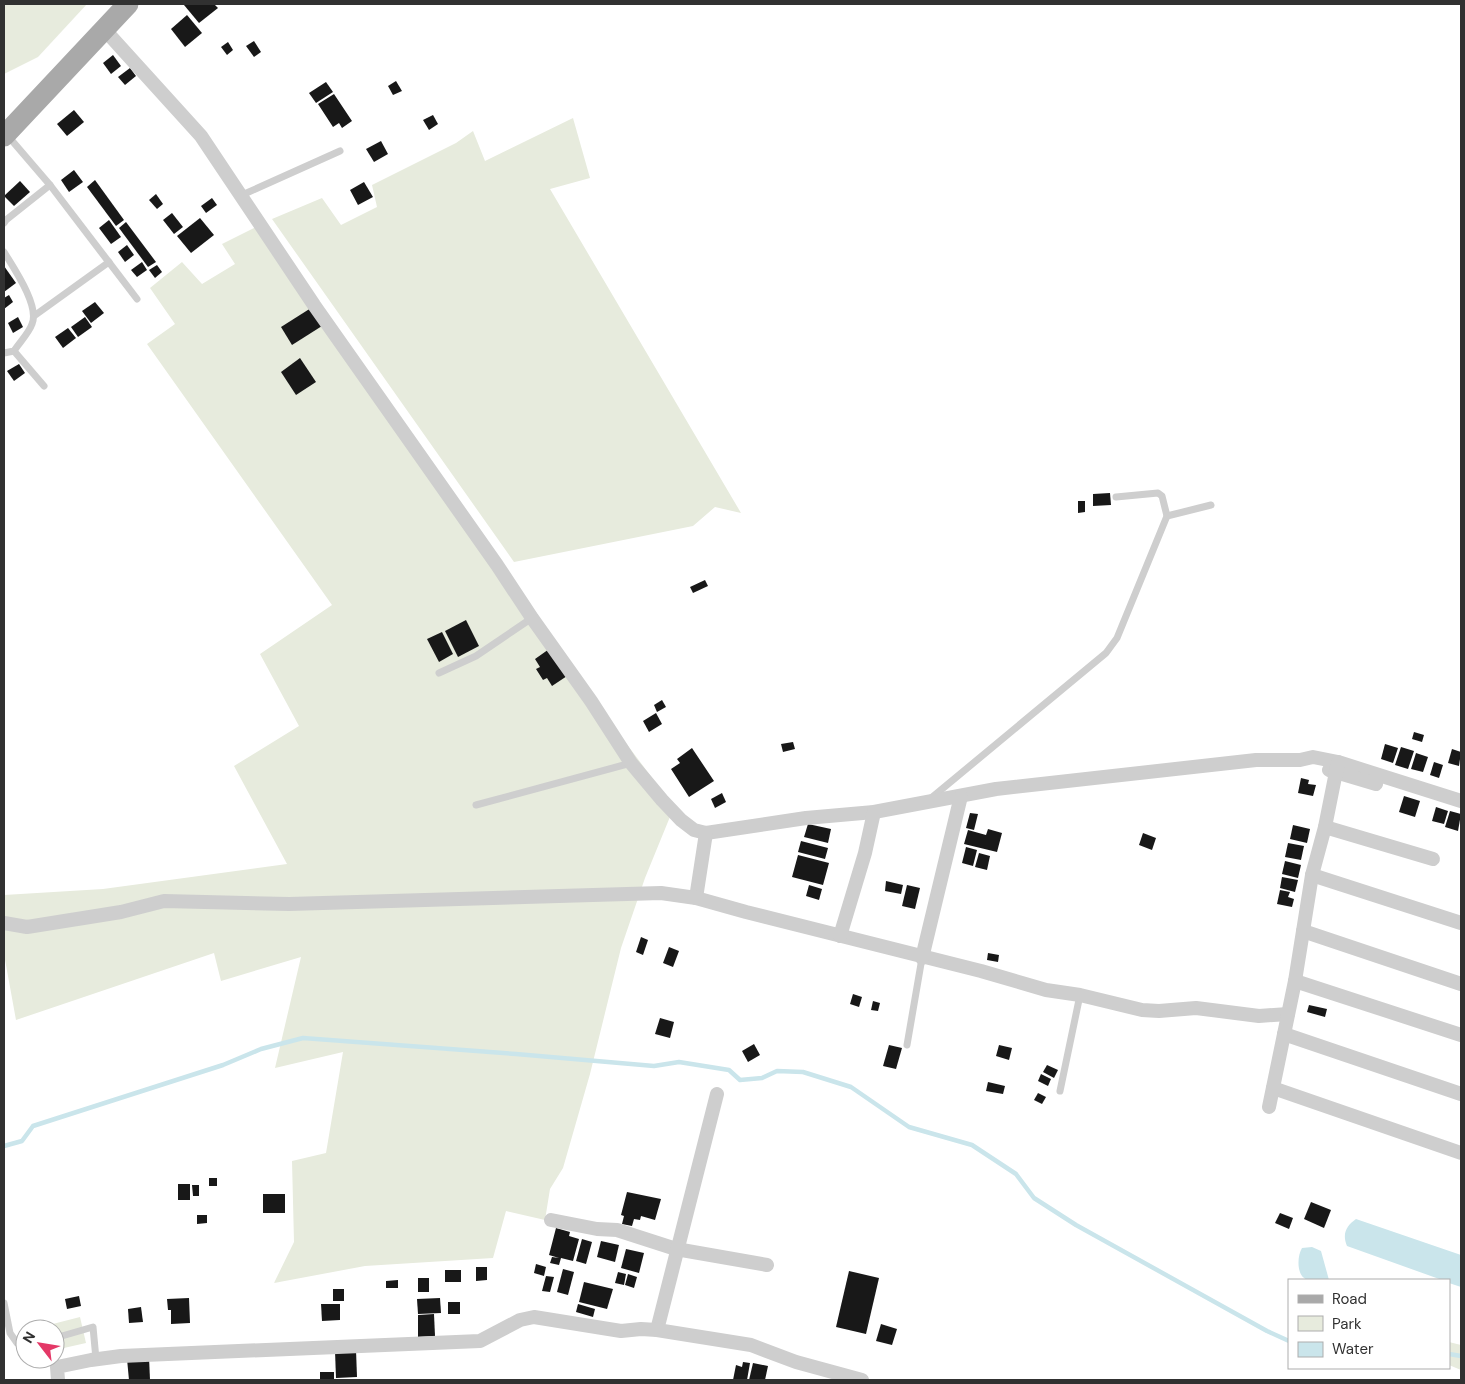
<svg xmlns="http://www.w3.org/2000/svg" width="1465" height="1384" font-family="'DM Sans',sans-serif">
<rect width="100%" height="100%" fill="#fff"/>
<g fill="#e7ebdd">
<polygon points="7,4 87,4 38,57 4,74 4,6"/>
<polygon points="573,118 590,178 550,189 741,513 715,507 693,526 514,562 272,219 322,198 341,225 377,207 372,185 456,143 473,131 485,161"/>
<polygon points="262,224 583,686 674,807 645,878 621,948 590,1074 563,1168 550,1189 545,1220 506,1211 493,1258 365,1266 274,1283 294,1242 292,1161 326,1153 343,1052 275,1068 301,957 221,981 214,953 16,1020 4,954 4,895 103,889 287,864 234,766 299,726 260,654 332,605 147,344 175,324 150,288 182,262 202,284 235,264 222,244"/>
<polygon points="80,1317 86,1343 55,1350 55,1329 42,1329 41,1327"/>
<polygon points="1449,1342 1461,1345 1461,1370 1449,1365"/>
</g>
<g fill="#cae5eb">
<path d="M1356 1219 1461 1255V1287L1449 1283V1280H1442L1347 1246C1342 1234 1346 1226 1356 1219Z"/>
<path d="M1312 1247 1321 1251 1329 1280C1323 1280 1314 1282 1308 1280 1296 1277 1297 1256 1302 1248Z"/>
</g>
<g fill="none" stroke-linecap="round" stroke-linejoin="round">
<g stroke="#cae5eb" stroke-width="4.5">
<polyline points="4,1146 22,1141 33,1126 223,1065 261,1049 303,1038 516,1054 654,1066 679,1062 729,1070 740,1080 762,1078 777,1071 803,1072 851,1087 909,1127 972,1145 1016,1174 1034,1198 1076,1225 1267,1331 1289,1341"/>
<polyline points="1449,1354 1461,1356"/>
</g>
</g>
<g fill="#181818">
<polygon points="185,4 214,4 218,8 199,23 184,5"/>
<polygon points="187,15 202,33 185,47 171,29"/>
<polygon points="254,41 261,52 254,57 246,46"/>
<polygon points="228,42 233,50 227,55 221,47"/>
<polygon points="113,55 121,66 111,74 103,63"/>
<polygon points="130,68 136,76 125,85 118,77"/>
<polygon points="396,81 402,91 393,95 388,86"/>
<polygon points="326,82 333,92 316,103 309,93"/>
<polygon points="334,94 352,121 342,128 339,123 333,127 318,104"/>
<polygon points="74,110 84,122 67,136 57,124"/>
<polygon points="433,115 438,124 429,130 423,120"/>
<polygon points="381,141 388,154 374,162 366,149"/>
<polygon points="74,170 83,182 69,192 61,180"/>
<polygon points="95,180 124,220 116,226 87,187"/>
<polygon points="20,181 30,192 14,206 4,196"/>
<polygon points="364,182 373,197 358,205 350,190"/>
<polygon points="156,194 163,204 157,209 149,200"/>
<polygon points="212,198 217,205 206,213 201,206"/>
<polygon points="172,213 183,227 174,234 163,220"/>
<polygon points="200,218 214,235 191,253 177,236"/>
<polygon points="109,220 121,237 111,244 99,228"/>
<polygon points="126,222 156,262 148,267 119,228"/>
<polygon points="127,245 134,255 125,262 118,252"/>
<polygon points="142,262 147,270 137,277 131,270"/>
<polygon points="157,265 162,272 155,278 149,270"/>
<polygon points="4,266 16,283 4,292"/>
<polygon points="9,295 13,302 4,309 4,298"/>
<polygon points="95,302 104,313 91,323 82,311"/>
<polygon points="311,308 322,326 292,345 281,327"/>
<polygon points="18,317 23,327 13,333 8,323"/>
<polygon points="85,317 92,327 78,337 71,327"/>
<polygon points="68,328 76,338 63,348 55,337"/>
<polygon points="300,358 316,382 296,395 281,372"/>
<polygon points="19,364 25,373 14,381 7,371"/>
<polygon points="1110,493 1111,505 1093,506 1093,494"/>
<polygon points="1078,501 1085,501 1085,512 1078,513"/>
<polygon points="705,580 708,586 693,593 690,587"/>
<polygon points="466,620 479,646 458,657 445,631"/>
<polygon points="442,632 453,654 439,662 427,639"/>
<polygon points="552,647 570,674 552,686 547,678 543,680 536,669 540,667 535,659"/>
<polygon points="662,700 666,707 657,712 654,705"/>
<polygon points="656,713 662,724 649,732 643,721"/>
<polygon points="1414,732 1424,735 1422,742 1412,739"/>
<polygon points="793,742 795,749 783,752 781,744"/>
<polygon points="1385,744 1398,748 1393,763 1381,759"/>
<polygon points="1401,747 1414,751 1408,769 1395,765"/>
<polygon points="692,748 714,781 689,797 671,769 680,763 677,759"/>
<polygon points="1452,749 1461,752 1459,766 1448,763"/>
<polygon points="1416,753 1428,757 1423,772 1411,769"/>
<polygon points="1434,762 1443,765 1439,778 1430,775"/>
<polygon points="1301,778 1309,780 1308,784 1316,785 1313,796 1298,793"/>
<polygon points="722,793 726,802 715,808 711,799"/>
<polygon points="1404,796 1420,801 1415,817 1399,812"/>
<polygon points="1436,807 1448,811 1444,824 1432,821"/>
<polygon points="1450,811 1461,814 1458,831 1445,827"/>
<polygon points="970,813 978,814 974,830 966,828"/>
<polygon points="808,824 831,829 828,843 804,837"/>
<polygon points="1293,825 1310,829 1307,843 1290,839"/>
<polygon points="988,829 1002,833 997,852 964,844 968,830 986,835"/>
<polygon points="1143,833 1156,838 1152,850 1139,845"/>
<polygon points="801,841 828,848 825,859 798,852"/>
<polygon points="1288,843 1304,846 1301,860 1285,857"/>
<polygon points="966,847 977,850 973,866 962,863"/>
<polygon points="979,853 990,856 987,870 975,867"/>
<polygon points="798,855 829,863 823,885 792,877"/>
<polygon points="1285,861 1301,865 1298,878 1282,874"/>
<polygon points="1282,877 1298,880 1295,892 1280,888"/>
<polygon points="886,881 903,885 901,894 885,891"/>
<polygon points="809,885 822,889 819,900 806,896"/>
<polygon points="907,885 920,888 915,909 902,906"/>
<polygon points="1280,890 1290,892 1288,897 1294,899 1292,907 1277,904"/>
<polygon points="641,937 648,940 643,955 636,952"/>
<polygon points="669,947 679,951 673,967 663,963"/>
<polygon points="988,953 999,955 998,962 987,960"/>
<polygon points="853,994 862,997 859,1007 850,1004"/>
<polygon points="873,1001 880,1003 878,1011 871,1010"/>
<polygon points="1309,1005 1327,1009 1325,1017 1307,1012"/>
<polygon points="660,1018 674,1022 670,1038 655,1034"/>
<polygon points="754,1044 760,1055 748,1062 742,1051"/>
<polygon points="889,1045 902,1048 896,1069 883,1066"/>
<polygon points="999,1045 1012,1048 1009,1060 996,1056"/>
<polygon points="1047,1065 1058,1070 1054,1078 1043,1072"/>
<polygon points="1041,1074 1051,1079 1048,1086 1038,1081"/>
<polygon points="988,1082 1005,1086 1003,1094 986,1091"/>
<polygon points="1038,1093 1046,1097 1042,1104 1034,1100"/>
<rect x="209" y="1178" width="8" height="8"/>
<rect x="178" y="1184" width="12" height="16"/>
<polygon points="192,1185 199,1185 199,1196 193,1196"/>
<polygon points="627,1192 661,1199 655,1220 641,1216 640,1220 634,1219 632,1226 622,1224 624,1216 621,1215"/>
<rect x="263" y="1194" width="22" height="19"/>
<polygon points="1311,1202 1331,1210 1324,1228 1304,1219"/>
<polygon points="1280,1213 1293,1218 1289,1229 1275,1223"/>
<polygon points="197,1215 207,1215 207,1223 197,1224"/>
<polygon points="556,1228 570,1232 569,1236 579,1239 573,1261 561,1258 559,1265 550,1263 552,1257 559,1258 549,1255"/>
<polygon points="582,1239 592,1242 586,1264 576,1261"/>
<polygon points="601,1241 619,1245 615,1262 597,1257"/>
<polygon points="626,1249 644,1253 639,1273 621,1268"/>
<polygon points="536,1264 546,1267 544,1276 534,1273"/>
<polygon points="476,1267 487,1267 487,1280 476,1281"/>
<polygon points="563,1269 574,1272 568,1295 557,1292"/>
<rect x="445" y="1270" width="16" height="12"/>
<polygon points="849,1271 879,1278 866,1334 836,1327"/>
<polygon points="618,1272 626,1274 624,1285 615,1283"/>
<polygon points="628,1274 637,1277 634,1288 625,1285"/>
<polygon points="546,1276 554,1277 550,1292 542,1291"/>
<rect x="418" y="1278" width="11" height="14"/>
<polygon points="398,1280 398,1288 386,1288 386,1281"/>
<polygon points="584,1282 613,1289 607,1309 579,1302"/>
<rect x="333" y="1289" width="11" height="12"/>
<polygon points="79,1296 81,1306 67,1309 65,1299"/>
<polygon points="189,1298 190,1323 171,1324 171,1310 168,1310 167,1299"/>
<polygon points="440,1298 441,1313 418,1314 417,1299"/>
<rect x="448" y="1302" width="12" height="12"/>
<polygon points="321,1304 340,1304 340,1320 322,1321"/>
<polygon points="578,1304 595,1309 593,1317 576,1312"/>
<polygon points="141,1307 143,1322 129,1323 128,1309"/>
<polygon points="434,1314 435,1336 418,1337 418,1315"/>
<polygon points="881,1324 897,1329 892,1345 876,1341"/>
<polygon points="356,1350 357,1377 336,1378 335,1351"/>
<polygon points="149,1357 150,1380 129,1380 127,1359"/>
<polygon points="743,1362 750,1363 747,1380 733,1380 736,1365 742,1367"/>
<polygon points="753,1363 768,1366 765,1380 749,1380"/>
<rect x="320" y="1372" width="14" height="8"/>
</g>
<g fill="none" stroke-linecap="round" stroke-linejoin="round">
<g stroke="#cecece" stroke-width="7">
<polyline points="8,136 50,185 137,299"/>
<polyline points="242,195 340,151"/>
<polyline points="4,223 6,220 50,185"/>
<path d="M4 252C13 267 40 306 32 324 29 333 19 343 14 351L4 353"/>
<polyline points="34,316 109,262"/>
<polyline points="14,351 44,386"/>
<polyline points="1167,516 1211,505"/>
<polyline points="439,673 476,656 532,618"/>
<polyline points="930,799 1106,653 1117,638 1167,516 1162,496 1158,493 1116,497"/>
<polyline points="476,805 631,763"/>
<polyline points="907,1045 922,958"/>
<polyline points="1060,1091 1080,995"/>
<polyline points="4,1303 10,1333 17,1343 25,1345"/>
<polyline points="55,1338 93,1327 96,1359"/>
</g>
<g stroke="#cecece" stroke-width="14">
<polyline points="104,29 201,136 314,305 497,565 532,618 591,701 631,763 662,800 681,820 694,830 706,833 806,818 874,812 996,789 1256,760 1300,760 1313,757 1338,762 1461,801"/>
<polyline points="1329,770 1376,784"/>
<polyline points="1325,827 1433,859"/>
<polyline points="1312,875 1461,923"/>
<polyline points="696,898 706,833"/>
<polyline points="4,923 27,927 121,912 164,901 289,904 661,893 696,898 746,912 981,971 1046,990 1080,995 1142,1010 1159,1011 1196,1008 1259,1016 1288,1014"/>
<polyline points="1303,931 1461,984"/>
<polyline points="840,936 865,853 874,812"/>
<polyline points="922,958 961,796"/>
<polyline points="1295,981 1461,1035"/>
<polyline points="1284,1034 1461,1094"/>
<polyline points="1273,1088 1461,1153"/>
<polyline points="1269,1107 1295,981 1312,875 1325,827 1338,762"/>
<polyline points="551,1220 597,1229 617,1230 676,1249 767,1265"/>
<polyline points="657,1330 717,1094"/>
<polyline points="58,1380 57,1367 91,1360 121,1356 480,1341 520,1320 534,1317 621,1331 641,1329 657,1330 751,1345 796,1362 862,1380"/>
</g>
<polyline stroke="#a9a9a9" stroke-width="21" points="4,136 128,4"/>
</g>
<rect width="1465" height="1384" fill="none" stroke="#313131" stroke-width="10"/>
<rect x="1288" y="1279" width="162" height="90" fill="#ffffff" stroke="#adadad"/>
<rect x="1298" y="1295" width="25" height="8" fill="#a9a9a9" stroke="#adadad"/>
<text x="1332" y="1304" font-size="15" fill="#313131">Road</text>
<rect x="1298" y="1316" width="25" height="15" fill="#e7ebdd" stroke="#adadad"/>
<text x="1332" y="1329" font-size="15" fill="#313131">Park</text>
<rect x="1298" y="1342" width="25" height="15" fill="#cae5eb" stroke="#adadad"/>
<text x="1332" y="1354" font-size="15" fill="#313131">Water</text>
<g transform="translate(40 1344) rotate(301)"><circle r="24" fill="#ffffff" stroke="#adadad"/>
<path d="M0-4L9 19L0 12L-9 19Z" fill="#e43867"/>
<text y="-8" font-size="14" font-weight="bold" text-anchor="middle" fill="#313131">N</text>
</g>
</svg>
